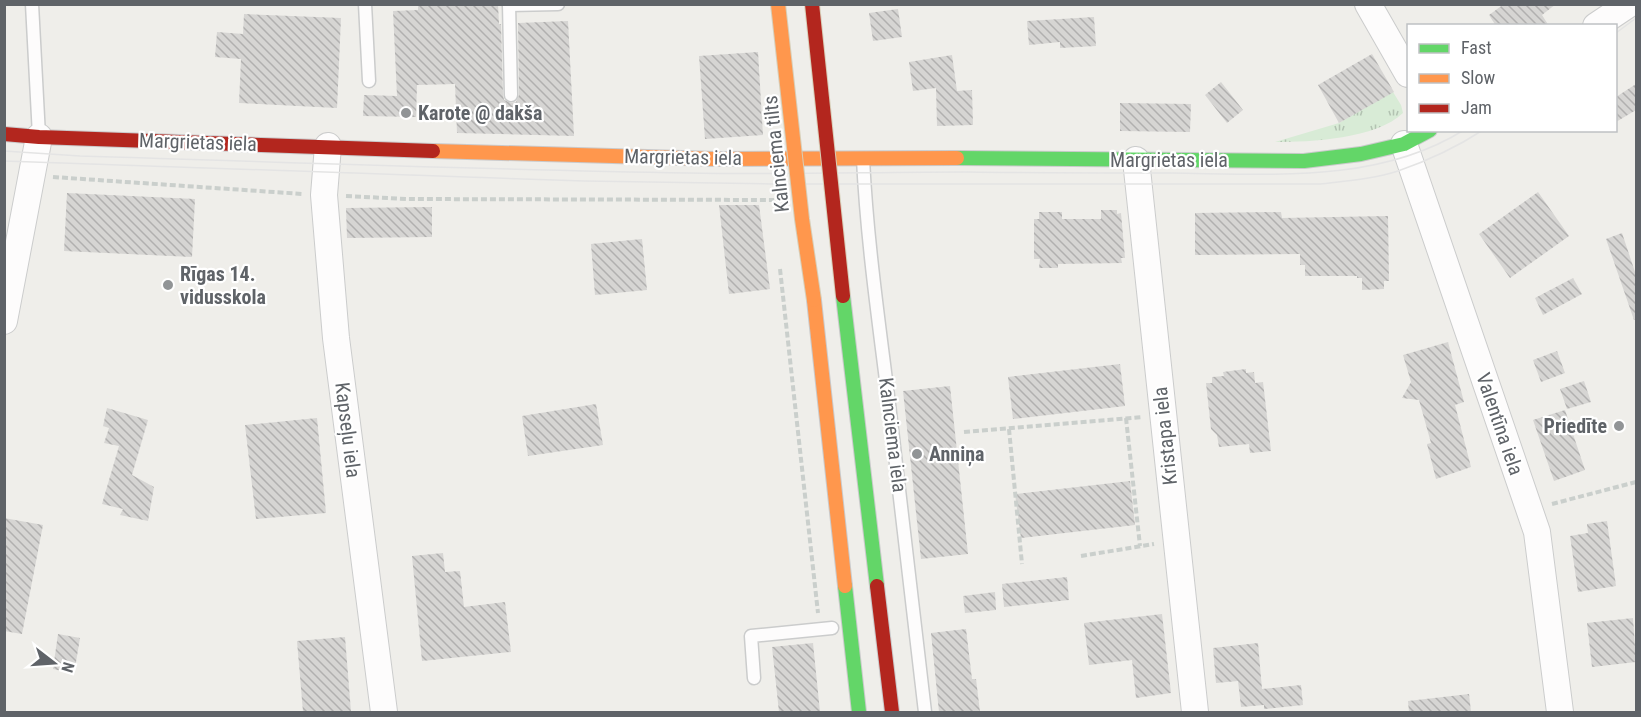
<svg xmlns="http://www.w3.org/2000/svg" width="1641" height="717" font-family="'Roboto Condensed',sans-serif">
<defs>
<pattern id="grass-tufts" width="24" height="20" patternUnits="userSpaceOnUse" patternTransform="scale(1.5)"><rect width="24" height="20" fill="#d8ebd6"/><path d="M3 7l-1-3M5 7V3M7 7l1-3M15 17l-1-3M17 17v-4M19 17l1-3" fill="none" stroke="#b2c2b1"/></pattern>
<pattern id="building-back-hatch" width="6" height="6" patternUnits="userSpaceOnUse" patternTransform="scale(1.5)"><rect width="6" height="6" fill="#d6d5d3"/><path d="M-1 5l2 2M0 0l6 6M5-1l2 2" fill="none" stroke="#b1b0af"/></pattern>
</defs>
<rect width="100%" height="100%" fill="#efeeea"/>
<path fill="url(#grass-tufts)" d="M1393 92 1401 105 1403 113C1376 139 1311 142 1275 142L1339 123Z"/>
<g fill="url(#building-back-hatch)">
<polygon points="418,4 498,4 499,24 501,24 503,95 504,100 511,103 516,102 519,95 518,23 568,21 574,136 457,133 455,84 417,85 416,117 363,116 364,95 397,96 393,11 418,10"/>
<polygon points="1504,4 1556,4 1542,15 1549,26 1496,26 1489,15"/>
<polygon points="898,9 902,37 873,41 869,13"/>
<polygon points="244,14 341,18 337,108 239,103 241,59 215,57 217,32 243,34"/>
<polygon points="1094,17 1096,46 1060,48 1060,42 1029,45 1027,21"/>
<polygon points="758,52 763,135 705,139 699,56"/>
<polygon points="1372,54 1394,92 1339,123 1318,85"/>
<polygon points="952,55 957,91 972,90 973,125 937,126 936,88 913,91 909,62"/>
<polygon points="1221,82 1243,110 1227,123 1205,95"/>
<polygon points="1636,84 1636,110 1616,122 1616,97"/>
<polygon points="1120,103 1191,104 1190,132 1120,131"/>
<polygon points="1538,192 1569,236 1510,278 1479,234"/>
<polygon points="67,193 195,199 192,257 64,251"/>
<polygon points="719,205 759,205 770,289 729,294"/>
<polygon points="432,207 432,237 347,238 346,208"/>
<polygon points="1101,210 1117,210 1117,214 1121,213 1125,258 1121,258 1122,263 1058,264 1058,268 1039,268 1040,259 1034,259 1034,219 1039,219 1039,212 1062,212 1062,219 1101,219"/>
<polygon points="1281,212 1282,218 1388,216 1389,281 1384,281 1384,289 1362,290 1362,278 1357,278 1357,276 1305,276 1305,265 1300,265 1300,254 1195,255 1195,213"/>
<polygon points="1622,233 1636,275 1636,319 1634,320 1606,239"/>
<polygon points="642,239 647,290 595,295 591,244"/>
<polygon points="1573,278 1582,294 1543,315 1535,298"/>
<polygon points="1448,342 1464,402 1455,405 1471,467 1436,479 1427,444 1431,443 1419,400 1402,398 1411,382 1403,355"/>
<polygon points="1557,351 1565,373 1541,382 1533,360"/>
<polygon points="1120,364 1125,406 1013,419 1008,377"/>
<polygon points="1246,369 1246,373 1254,372 1255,383 1263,382 1271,451 1250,453 1249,444 1219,447 1217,435 1211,429 1206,383 1212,383 1212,377 1224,376 1223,372"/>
<polygon points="1584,381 1591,402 1567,409 1560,389"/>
<polygon points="950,386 968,554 921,559 903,391"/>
<polygon points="596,404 603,445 528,456 522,416"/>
<polygon points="107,408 148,420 132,475 154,487 148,521 120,515 123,509 102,504 119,446 104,443 109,428 103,426"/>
<polygon points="1565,410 1585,470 1554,481 1533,420"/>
<polygon points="317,418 326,513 256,519 245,425"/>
<polygon points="1130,481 1135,525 1021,538 1015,494"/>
<polygon points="4,518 43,525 22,634 4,631"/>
<polygon points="1607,521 1616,586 1578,592 1570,536 1588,533 1587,524"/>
<polygon points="443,553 445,572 460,571 464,607 505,602 511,652 422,661 412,556"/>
<polygon points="1067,577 1069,600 1004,607 1002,584"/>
<polygon points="995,592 996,610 965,613 963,596"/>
<polygon points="1162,614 1171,693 1136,698 1132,660 1089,665 1084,623"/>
<polygon points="1633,618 1636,662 1592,667 1587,623"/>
<polygon points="966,629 972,679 976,679 980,712 939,712 931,633"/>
<polygon points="58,634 80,638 74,674 53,669"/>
<polygon points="345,637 351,712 303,712 297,641"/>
<polygon points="813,643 820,712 779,712 772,647"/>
<polygon points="1258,643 1262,689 1301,685 1303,705 1264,709 1264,705 1241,707 1238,681 1216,683 1213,648"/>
<polygon points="1469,694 1471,712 1409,712 1408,701"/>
</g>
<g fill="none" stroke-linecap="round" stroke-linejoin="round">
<g stroke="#cbcccc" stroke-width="15">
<g id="lane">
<polyline points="32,4 39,136"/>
<polyline points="365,4 369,81"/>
<polyline points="509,4 511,95"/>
<polyline points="509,5 558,4"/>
<path d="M863 159C867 241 879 323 889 404 902 507 914 610 925 712"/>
<polyline points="754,678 751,636 832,628"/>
</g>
</g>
<g stroke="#cbcccc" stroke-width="28">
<g id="street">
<polyline points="1368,4 1408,74"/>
<polyline points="1596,26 1629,4"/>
<polyline points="1404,144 1537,532 1560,712"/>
<polyline points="328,146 324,195 336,338 384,712"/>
<polyline points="1136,160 1195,712"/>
<polyline points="4,321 39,137"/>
</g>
</g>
<g stroke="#cacacb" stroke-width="16">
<g id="fast">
<polyline points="957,158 1304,161 1361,154 1404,144 1430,130"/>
<polyline points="843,296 877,586"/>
<polyline points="845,586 859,712"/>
</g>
</g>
<g stroke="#cacacb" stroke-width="16">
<g id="slow">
<polyline points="433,151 717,159 957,158"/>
<polyline points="814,300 845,586"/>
</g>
</g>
<g stroke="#cacacb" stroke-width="16">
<g id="jam">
<polyline points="4,134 39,137 433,151"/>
<polyline points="877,586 892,712"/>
</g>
</g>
<g stroke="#cacfcc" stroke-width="4" stroke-dasharray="6 3" stroke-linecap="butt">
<polyline points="53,177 303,194"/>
<polyline points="346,196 406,199 774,200"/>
<polyline points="780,269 818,613"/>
<polyline points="1126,418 1140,546"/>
<polyline points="1009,429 1022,564"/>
<polyline points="964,432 1142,417"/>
<polyline points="1552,504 1636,482"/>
<polyline points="1081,556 1154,544"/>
</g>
<use href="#lane" stroke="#fdfcfc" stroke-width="12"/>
<use href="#street" stroke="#fdfcfc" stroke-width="26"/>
<use href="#fast" stroke="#63d668" stroke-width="14"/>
<use href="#slow" stroke="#ff974d" stroke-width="14"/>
<use href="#jam" stroke="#b3261e" stroke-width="14"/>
<g stroke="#e4e4e4" stroke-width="1.5">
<polyline points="1616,33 1636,18"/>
<path d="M4 151 80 156C283 162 486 170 688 173 782 175 875 172 968 172 1036 173 1103 173 1171 173 1269 174 1378 184 1464 130"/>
<path d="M4 161 584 181 772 184H1320C1345 181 1374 179 1398 171 1427 161 1457 147 1483 130"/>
</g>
<g stroke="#d7ceb8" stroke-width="16" stroke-linecap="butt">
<polyline id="slow-bridge" points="778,4 802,219 814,300"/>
</g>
<g stroke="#d7ceb8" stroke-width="16" stroke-linecap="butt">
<polyline id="jam-bridge" points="812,4 843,296"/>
</g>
<use href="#slow-bridge" stroke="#ff974d" stroke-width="14"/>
<use href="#jam-bridge" stroke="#b3261e" stroke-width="14"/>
</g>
<g fill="#919496" stroke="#fff" stroke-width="2">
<circle cx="406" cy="113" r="6"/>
<circle cx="168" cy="285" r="6"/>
<circle cx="1619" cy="426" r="6"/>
<circle cx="917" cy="454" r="6"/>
</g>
<g text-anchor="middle" stroke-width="4.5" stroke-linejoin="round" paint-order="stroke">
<g font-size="20" font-weight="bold" fill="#5f6368" stroke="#fff" text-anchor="start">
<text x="418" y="120">Karote @ dakša</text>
<text x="180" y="281">Rīgas 14.<tspan x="180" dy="23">vidusskola</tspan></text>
<text x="1607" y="433" text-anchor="end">Priedīte</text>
<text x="929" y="461">Anniņa</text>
</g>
<g font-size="20" fill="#5f6368" stroke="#fff">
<text transform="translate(198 142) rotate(2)" y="7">Margrietas iela</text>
<text transform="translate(776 154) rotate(-96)" y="7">Kalnciema tilts</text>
<text transform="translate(683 157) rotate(1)" y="7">Margrietas iela</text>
<text x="1169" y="167">Margrietas iela</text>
<text transform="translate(1500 424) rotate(71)" y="7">Valentīna iela</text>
<text transform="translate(348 430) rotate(83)" y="7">Kapseļu iela</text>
<text transform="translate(893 435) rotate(83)" y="7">Kalnciema iela</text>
<text transform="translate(1165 436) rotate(-96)" y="7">Kristapa iela</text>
</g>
</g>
<rect width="1641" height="717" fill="none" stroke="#5f6368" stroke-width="12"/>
<rect x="1407" y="24" width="210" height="108" fill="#ffffff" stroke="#bfc1c3" stroke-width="1.5"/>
<rect x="1419" y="44" width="30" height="9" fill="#63d668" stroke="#bfc1c3" stroke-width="1.5"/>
<text x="1461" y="54" font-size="18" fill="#5f6368">Fast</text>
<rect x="1419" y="74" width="30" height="9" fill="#ff974d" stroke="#bfc1c3" stroke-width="1.5"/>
<text x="1461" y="84" font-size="18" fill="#5f6368">Slow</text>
<rect x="1419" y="104" width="30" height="9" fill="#b3261e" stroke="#bfc1c3" stroke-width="1.5"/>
<text x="1461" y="114" font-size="18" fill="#5f6368">Jam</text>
<g transform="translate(54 663) rotate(107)" stroke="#ffffff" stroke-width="4.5" paint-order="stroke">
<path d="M0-4.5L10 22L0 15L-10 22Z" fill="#5f6368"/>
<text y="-9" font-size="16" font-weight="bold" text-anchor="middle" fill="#5f6368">N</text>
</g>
</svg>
